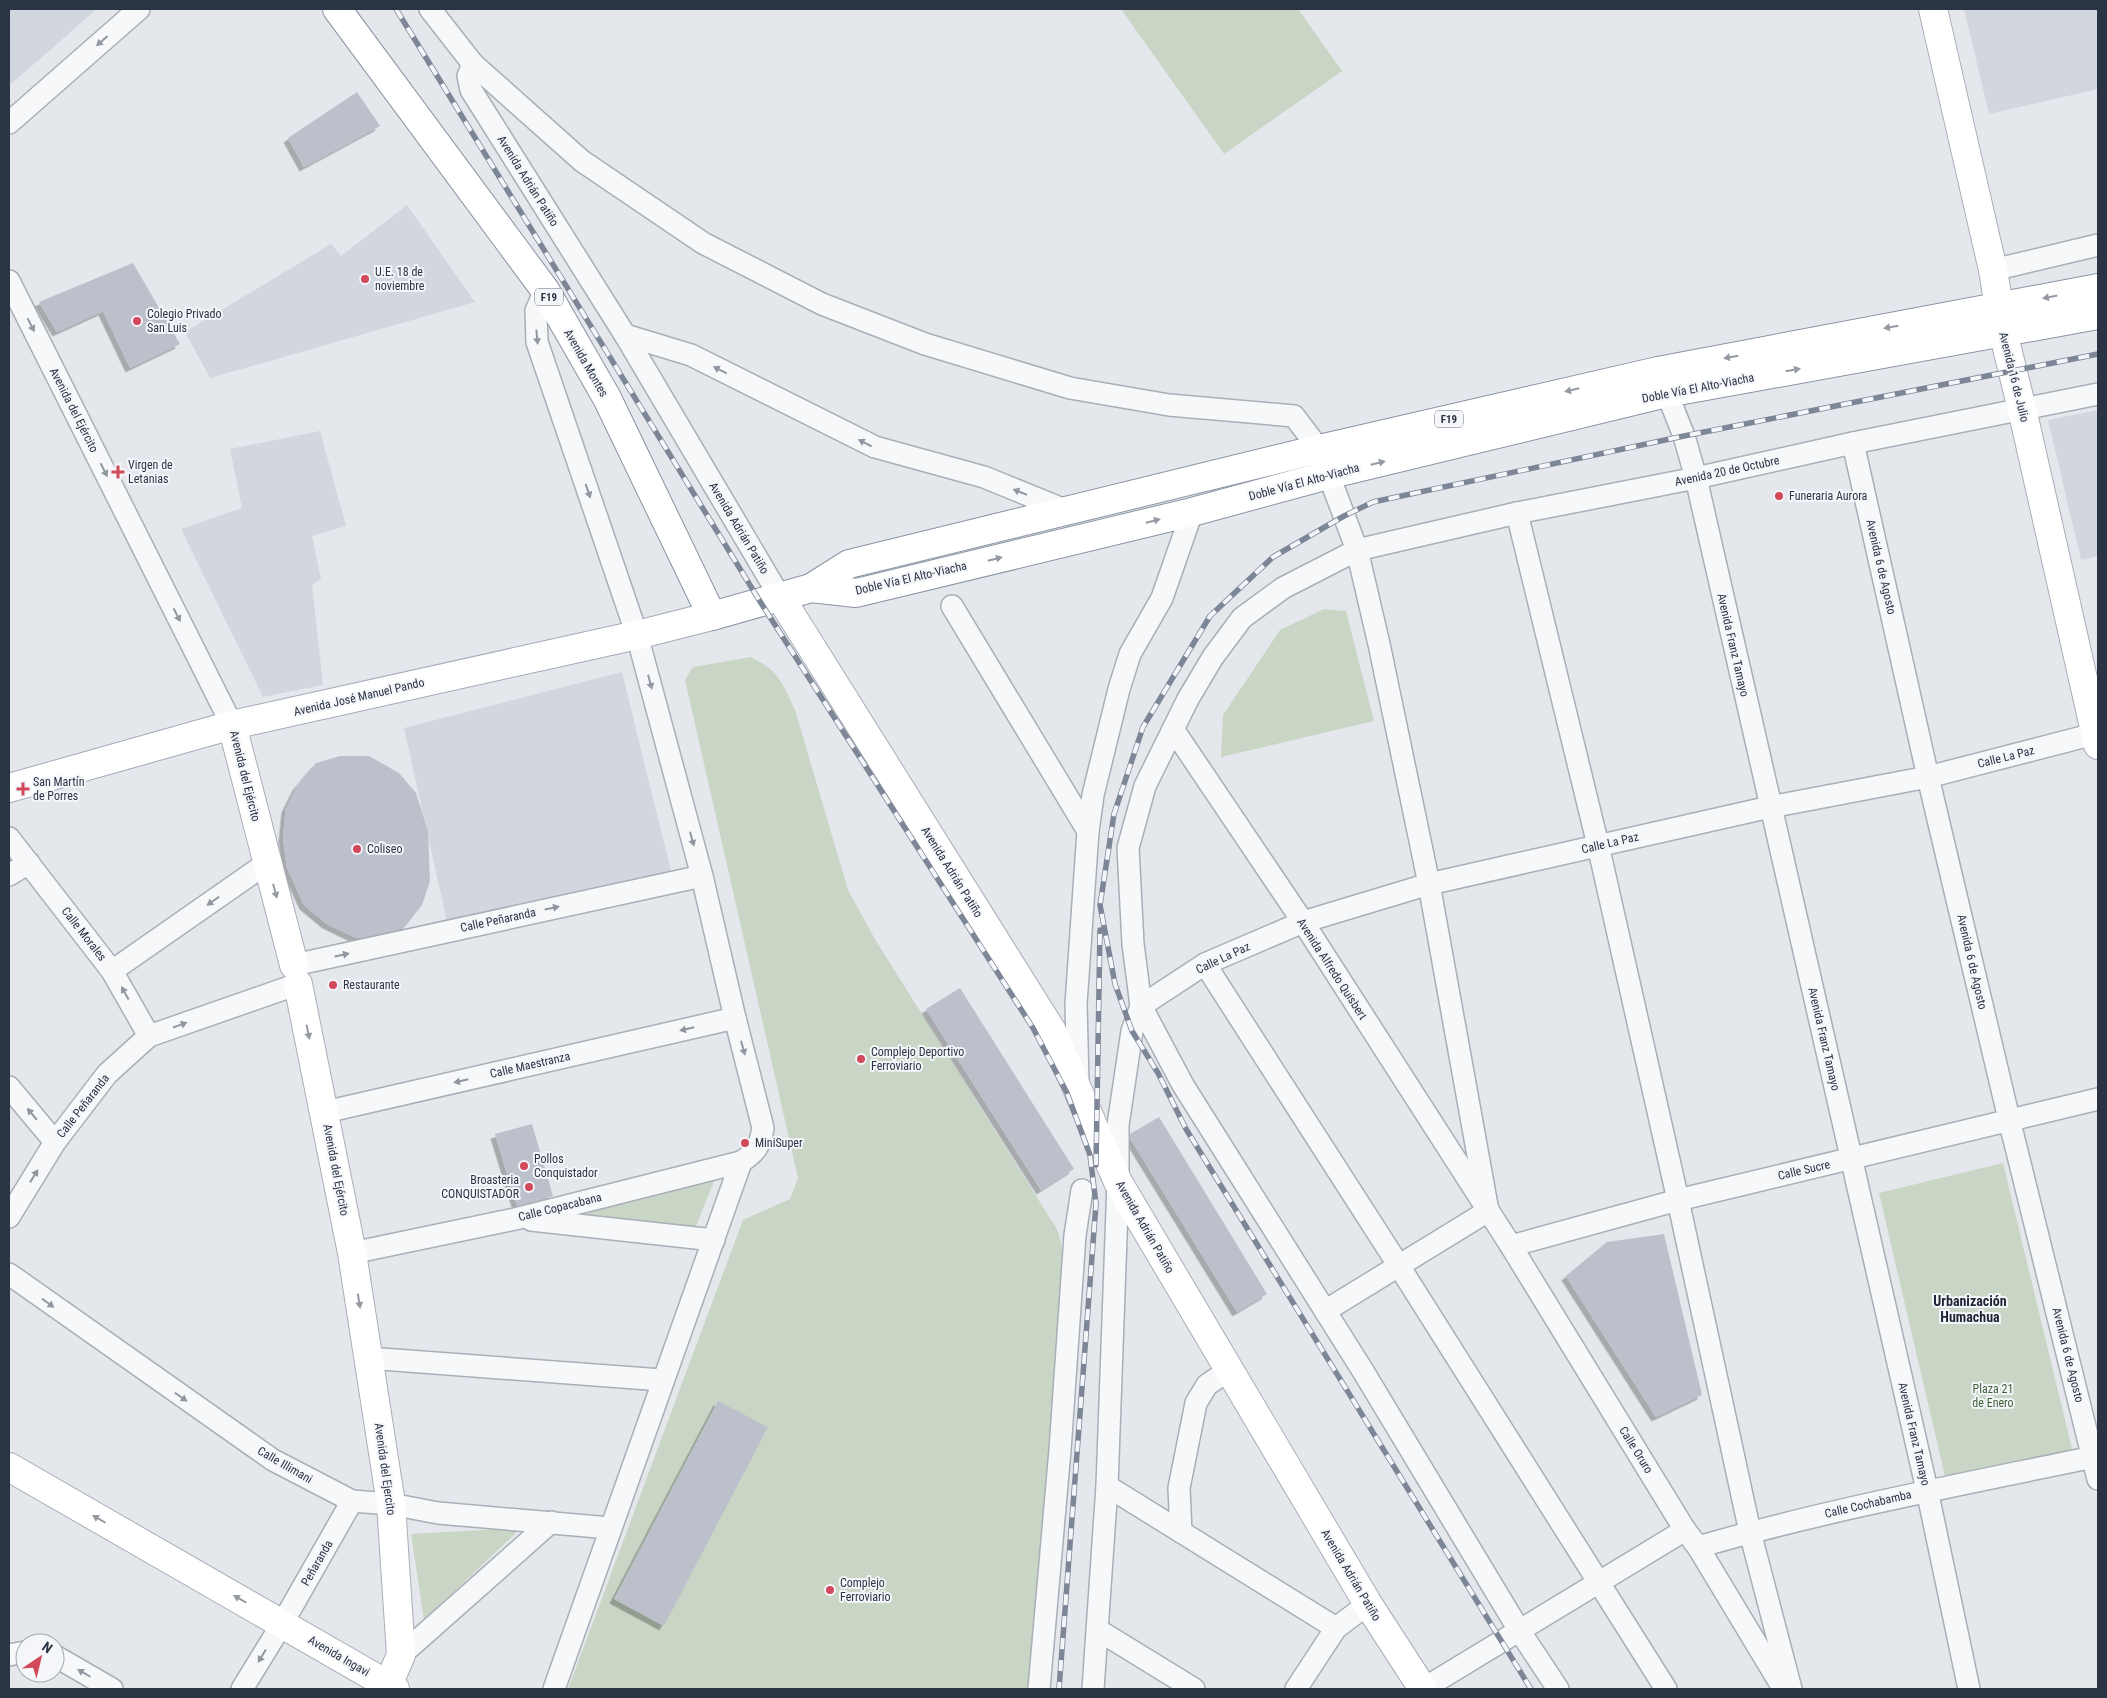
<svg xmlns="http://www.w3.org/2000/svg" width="2107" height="1698" font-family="'Roboto Condensed',sans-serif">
<defs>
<filter id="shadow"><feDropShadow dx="-4.5" dy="4.5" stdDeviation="0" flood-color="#0004"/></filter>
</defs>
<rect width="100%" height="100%" fill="#e4e7ec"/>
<g fill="#d2d6de">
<polygon points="9,9 97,9 11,84 9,81"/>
<polygon points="1964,9 2098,9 2098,89 1989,114"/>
<polygon points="407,205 475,302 210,378 185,332 331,244 341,256"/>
<polygon points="2098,410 2098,556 2081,560 2048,420"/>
<polygon points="320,431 346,526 312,536 321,579 312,585 323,685 263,697 181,529 242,508 230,449"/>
<polygon points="622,672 672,875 448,926 404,728"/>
</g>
<g fill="#c9d6c5">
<polygon points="1121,9 1298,9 1342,71 1224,154"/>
<polygon points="1324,609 1346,611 1374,721 1221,757 1223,715 1280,630"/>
<path d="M751 657C779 671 782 682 795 710L848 890 876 941 1058 1231 1063 1251 1033 1689H568L743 1220 790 1199 798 1178 685 680 693 667Z"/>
<polygon points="2003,1163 2073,1453 1947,1485 1879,1193"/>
<polygon points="717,1174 694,1231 549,1218"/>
<polygon points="521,1528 424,1620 411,1534"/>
</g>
<g fill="#bbc0ca" filter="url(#shadow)">
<polygon points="357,92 380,126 304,167 288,138"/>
<polygon points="133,263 180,344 130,368 103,311 57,332 39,302"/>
<polygon points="340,756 369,756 399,773 416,793 428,831 430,881 422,905 404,928 400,929 361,938 354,937 327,924 304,905 287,868 283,837 286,808 297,786 316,763"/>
<polygon points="960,988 1074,1169 1041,1190 926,1009"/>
<polygon points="1159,1117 1267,1294 1237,1312 1130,1138 1130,1134"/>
<polygon points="532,1124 553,1196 517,1206 495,1134"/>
<polygon points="1664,1234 1702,1395 1656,1417 1566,1276 1607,1242"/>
<polygon points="718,1401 768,1427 664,1626 614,1599"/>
</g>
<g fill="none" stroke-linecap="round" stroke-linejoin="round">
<g stroke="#a9aeb7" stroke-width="24">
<g id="street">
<polyline points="430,9 473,64 582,161 703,243 822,304 925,344 1070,388 1169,405 1294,416 1319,449 1357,550 1379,644 1429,884 1488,1211"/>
<polyline points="473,64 468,76 471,90 625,335 780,597"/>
<polyline points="9,123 139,9"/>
<polyline points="1993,270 2098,245"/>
<polyline points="9,281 232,725"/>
<polyline points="625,335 691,355 875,447 984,477 1065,510"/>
<polyline points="1667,393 1684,436 1696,478 1927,1490 1969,1689"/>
<polyline points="1853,443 1928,777 2009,1119 2098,1479"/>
<polyline points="1517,513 1598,845 1678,1200 1750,1532 1791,1689"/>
<polyline points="952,606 1088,831"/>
<polyline points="1173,729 1303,922 1511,1246 1685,1530 1698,1547 1783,1688"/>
<polyline points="9,838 112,971 149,1036"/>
<polyline points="9,875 29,863"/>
<polyline points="1205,964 1399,1266 1666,1689"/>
<polyline points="112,971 267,863"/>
<polyline points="1078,1082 1076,1004 1088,831 1093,795 1119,689 1130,654 1162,598 1192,512"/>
<polyline points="9,1087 55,1142"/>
<polyline points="325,1112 735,1018"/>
<polyline points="9,1217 55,1142 107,1074 149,1036 298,984 294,965 702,876"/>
<polyline points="531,1220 714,1240"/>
<polyline points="1511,1246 1678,1200 2098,1099"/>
<path d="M352 1253 515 1219 741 1162C756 1152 760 1146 763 1128L735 1018 702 876 637 635 537 342 536 311 545 290"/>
<polyline points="9,1274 273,1460 352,1501 391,1504 438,1513 610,1528"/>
<polyline points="1325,1311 1488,1211"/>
<polyline points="368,1358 662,1380"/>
<polyline points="1107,1486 1336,1628"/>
<polyline points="1181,1532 1179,1488 1196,1403 1207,1385 1229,1370"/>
<path d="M1698 1547C1830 1509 1964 1484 2098 1456"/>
<polyline points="1098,1630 1194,1689"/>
<polyline points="9,1655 25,1652"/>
<polyline points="401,1655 551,1522"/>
<polyline points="55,1656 112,1689"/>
<polyline points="242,1689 282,1624 352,1501"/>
<polyline points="554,1689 741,1162"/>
<polyline points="1039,1689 1060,1450 1075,1235 1082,1190"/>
<polyline points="1093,1689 1107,1486 1118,1182 1118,1125 1132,1031 1141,1006 1205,964 1303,922 1429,884 1770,807 1928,777 2098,733"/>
<polyline points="1296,1689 1336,1628 1368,1604"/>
<polyline points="1423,1689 1685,1530"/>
<polyline points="1558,1689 1519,1630 1363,1371 1183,1085 1141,1006 1133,944 1128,848 1145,786 1188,699 1213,657 1242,618 1283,588 1357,550 1517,513 1696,478 1853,443 2098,394"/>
</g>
</g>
<g stroke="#a9aeb7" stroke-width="30">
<g id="secondary">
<polyline points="1933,9 1993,270 2003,332 2022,409 2098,745"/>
<polyline points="780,597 1052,1031 1118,1182 1368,1604 1423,1689"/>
<polyline points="232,725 294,965"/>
<polyline points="298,984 352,1253 391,1504 401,1655 388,1685"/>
<polyline points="9,1467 395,1689"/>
</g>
</g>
<g stroke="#a3abb8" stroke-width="30">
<polyline id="primary" points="9,788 232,725 637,635 712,616"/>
</g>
<g stroke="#8b94a3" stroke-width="30">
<g id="highway">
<polyline points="337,9 545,290 607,398 712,616 811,588 849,564 1319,449 1658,371 2098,288"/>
<polyline points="811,588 856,593 1192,512 1328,475 1667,393 2098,315"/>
</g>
</g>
<use href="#street" stroke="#f7f8fa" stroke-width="21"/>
<use href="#secondary" stroke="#fff" stroke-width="28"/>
<use href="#primary" stroke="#fff" stroke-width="28"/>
<use href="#highway" stroke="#fff" stroke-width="28"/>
<g stroke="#7d8696" stroke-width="5.5">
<g id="rail">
<polyline points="396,9 761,603 1033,1028 1067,1093 1090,1155 1096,1204 1059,1689"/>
<polyline points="1096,1165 1100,930"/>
<polyline points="1531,1689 1186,1129 1158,1073 1132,1031 1115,984 1100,905 1114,814 1143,727 1210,616 1273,557 1344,516 1373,502 1684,436 2098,354"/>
</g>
</g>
<use href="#rail" stroke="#f4f6f9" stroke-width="4" stroke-dasharray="11" stroke-linecap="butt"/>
</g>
<defs><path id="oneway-solid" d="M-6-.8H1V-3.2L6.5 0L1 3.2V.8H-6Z" transform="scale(1.25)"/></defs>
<g fill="#9196a0">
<use href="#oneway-solid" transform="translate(102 41) rotate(139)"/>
<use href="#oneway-solid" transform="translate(31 325) rotate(63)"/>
<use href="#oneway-solid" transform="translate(537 337) rotate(85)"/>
<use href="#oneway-solid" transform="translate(720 370) rotate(-153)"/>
<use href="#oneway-solid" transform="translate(865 443) rotate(-153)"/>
<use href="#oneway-solid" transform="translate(104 470) rotate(63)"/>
<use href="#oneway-solid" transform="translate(588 491) rotate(71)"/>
<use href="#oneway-solid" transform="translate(1020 492) rotate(-158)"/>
<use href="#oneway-solid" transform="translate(177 615) rotate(63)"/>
<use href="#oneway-solid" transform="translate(650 682) rotate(75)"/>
<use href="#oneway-solid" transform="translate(692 839) rotate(75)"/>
<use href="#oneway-solid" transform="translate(213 901) rotate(145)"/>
<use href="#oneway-solid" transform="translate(552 908) rotate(-12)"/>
<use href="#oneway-solid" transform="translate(342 955) rotate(-12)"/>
<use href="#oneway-solid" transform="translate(125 993) rotate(-119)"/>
<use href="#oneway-solid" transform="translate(180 1025) rotate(-19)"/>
<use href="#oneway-solid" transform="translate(687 1029) rotate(167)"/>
<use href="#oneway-solid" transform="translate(743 1048) rotate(75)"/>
<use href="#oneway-solid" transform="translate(461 1081) rotate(167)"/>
<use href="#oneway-solid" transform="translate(32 1114) rotate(-130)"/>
<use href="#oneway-solid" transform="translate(34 1176) rotate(-58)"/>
<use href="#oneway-solid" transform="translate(48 1303) rotate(36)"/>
<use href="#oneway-solid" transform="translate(181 1397) rotate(35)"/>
<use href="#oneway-solid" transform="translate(262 1656) rotate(121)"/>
<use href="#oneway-solid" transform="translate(84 1673) rotate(-150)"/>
</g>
<g fill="#959aa2">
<use href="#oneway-solid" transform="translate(2050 297) rotate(169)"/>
<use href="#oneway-solid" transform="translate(1891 327) rotate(170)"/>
<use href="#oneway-solid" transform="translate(1731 357) rotate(170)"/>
<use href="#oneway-solid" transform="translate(1793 370) rotate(-10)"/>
<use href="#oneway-solid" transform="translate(1572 390) rotate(167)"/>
<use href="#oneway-solid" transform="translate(1378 463) rotate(-14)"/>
<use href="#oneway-solid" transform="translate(1153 521) rotate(-14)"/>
<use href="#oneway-solid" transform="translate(995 559) rotate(-14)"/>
<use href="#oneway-solid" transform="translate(275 891) rotate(75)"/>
<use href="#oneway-solid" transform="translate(308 1032) rotate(78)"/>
<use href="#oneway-solid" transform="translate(359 1301) rotate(81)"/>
<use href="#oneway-solid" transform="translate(99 1519) rotate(-150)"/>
<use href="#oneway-solid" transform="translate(240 1599) rotate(-150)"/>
</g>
<g fill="#d1495b" stroke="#f4f6f9" stroke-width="2">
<circle cx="365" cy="279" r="5"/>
<circle cx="137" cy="321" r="5"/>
<path d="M115.5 464.5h5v5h5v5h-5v5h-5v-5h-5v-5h5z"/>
<circle cx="1779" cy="496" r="5"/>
<path d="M20.5 781.5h5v5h5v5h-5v5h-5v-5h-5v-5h5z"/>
<circle cx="357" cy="849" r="5"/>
<circle cx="333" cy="985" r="5"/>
<circle cx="861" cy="1059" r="5"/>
<circle cx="745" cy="1143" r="5"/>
<circle cx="524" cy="1166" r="5"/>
<circle cx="529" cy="1187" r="5"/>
<circle cx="830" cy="1590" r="5"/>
</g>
<g text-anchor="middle" stroke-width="4" stroke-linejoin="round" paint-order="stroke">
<g fill="#f4f6f9" stroke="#676e7b" stroke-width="1">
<rect x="535" y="288.5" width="28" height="17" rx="4"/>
<rect x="1435" y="410.5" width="28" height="17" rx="4"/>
</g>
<g font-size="11" font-weight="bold" fill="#2b3445">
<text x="549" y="301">F19</text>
<text x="1449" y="423">F19</text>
</g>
<g font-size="12" fill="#2b3445" stroke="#f4f6f9">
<text transform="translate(528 181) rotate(58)" y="4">Avenida Adrián Patiño</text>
<text transform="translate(586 363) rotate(60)" y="4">Avenida Montes</text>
<text transform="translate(2014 377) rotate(76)" y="4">Avenida 16 de Julio</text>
<text transform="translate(1698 388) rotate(-11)" y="4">Doble Vía El Alto-Viacha</text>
<text transform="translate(74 410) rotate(63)" y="4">Avenida del Ejército</text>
<text transform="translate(1727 471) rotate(-12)" y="4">Avenida 20 de Octubre</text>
<text transform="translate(1304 482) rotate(-15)" y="4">Doble Vía El Alto-Viacha</text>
<text transform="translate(739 528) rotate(59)" y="4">Avenida Adrián Patiño</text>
<text transform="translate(1881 567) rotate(77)" y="4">Avenida 6 de Agosto</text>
<text transform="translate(911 578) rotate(-13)" y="4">Doble Vía El Alto-Viacha</text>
<text transform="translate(1733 645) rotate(77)" y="4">Avenida Franz Tamayo</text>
<text transform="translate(359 697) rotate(-13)" y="4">Avenida José Manuel Pando</text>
<text transform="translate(2006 757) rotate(-14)" y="4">Calle La Paz</text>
<text transform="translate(245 776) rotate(76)" y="4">Avenida del Ejército</text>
<text transform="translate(1610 843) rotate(-13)" y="4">Calle La Paz</text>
<text transform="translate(952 872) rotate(58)" y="4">Avenida Adrián Patiño</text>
<text transform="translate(498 920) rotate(-12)" y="4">Calle Peñaranda</text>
<text transform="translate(84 934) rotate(52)" y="4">Calle Morales</text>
<text transform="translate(1223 958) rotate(-25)" y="4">Calle La Paz</text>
<text transform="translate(1972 962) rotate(77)" y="4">Avenida 6 de Agosto</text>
<text transform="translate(1332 969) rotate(57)" y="4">Avenida Alfredo Quisbert</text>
<text transform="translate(1824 1039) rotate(77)" y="4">Avenida Franz Tamayo</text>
<text transform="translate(530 1065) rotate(-13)" y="4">Calle Maestranza</text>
<text transform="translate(83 1106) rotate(-52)" y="4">Calle Peñaranda</text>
<text transform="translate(336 1170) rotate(79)" y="4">Avenida del Ejército</text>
<text transform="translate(1804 1170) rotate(-13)" y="4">Calle Sucre</text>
<text transform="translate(560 1207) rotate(-14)" y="4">Calle Copacabana</text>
<text transform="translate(1145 1227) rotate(60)" y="4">Avenida Adrián Patiño</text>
<text transform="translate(2068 1355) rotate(76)" y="4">Avenida 6 de Agosto</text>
<text transform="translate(1914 1434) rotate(77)" y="4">Avenida Franz Tamayo</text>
<text transform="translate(1636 1450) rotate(58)" y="4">Calle Oruro</text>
<text transform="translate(285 1465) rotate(30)" y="4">Calle Illimani</text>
<text transform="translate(385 1469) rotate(82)" y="4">Avenida del Ejercito</text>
<text transform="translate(1868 1504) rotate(-13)" y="4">Calle Cochabamba</text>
<text transform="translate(317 1563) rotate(-60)" y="4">Peñaranda</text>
<text transform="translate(1351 1575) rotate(59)" y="4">Avenida Adrián Patiño</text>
<text transform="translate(339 1656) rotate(30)" y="4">Avenida Ingavi</text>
</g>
<g font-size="12" fill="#2b3445" stroke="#f4f6f9" text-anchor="start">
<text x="375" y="276">U.E. 18 de<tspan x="375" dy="14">noviembre</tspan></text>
<text x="147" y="318">Colegio Privado<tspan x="147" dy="14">San Luis</tspan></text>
<text x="128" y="469">Virgen de<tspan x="128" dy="14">Letanias</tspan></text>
<text x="1789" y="500">Funeraria Aurora</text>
<text x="33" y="786">San Martín<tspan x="33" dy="14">de Porres</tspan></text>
<text x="367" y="853">Coliseo</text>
<text x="343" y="989">Restaurante</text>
<text x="871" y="1056">Complejo Deportivo<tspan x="871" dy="14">Ferroviario</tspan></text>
<text x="755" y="1147">MiniSuper</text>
<text x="534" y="1163">Pollos<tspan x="534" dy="14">Conquistador</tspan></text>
<text x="519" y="1184" text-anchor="end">Broasteria<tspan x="519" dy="14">CONQUISTADOR</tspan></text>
<text x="840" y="1587">Complejo<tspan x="840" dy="14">Ferroviario</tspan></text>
</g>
<g font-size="12" fill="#3f6138" stroke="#f4f6f9">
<text x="1993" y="1393">Plaza 21<tspan x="1993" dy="14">de Enero</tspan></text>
</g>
<g font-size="14" font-weight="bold" fill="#1d2536" stroke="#f4f6f9">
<text x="1970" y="1306">Urbanización<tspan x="1970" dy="16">Humachua</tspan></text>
</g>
</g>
<rect width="2107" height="1698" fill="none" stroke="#2b3445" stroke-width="20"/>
<g transform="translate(40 1658) rotate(35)"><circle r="24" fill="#f4f6f9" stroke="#a4a8b1"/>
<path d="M0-4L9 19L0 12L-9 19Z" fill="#d1495b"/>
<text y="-8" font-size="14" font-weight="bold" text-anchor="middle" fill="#2b3445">N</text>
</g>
</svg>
